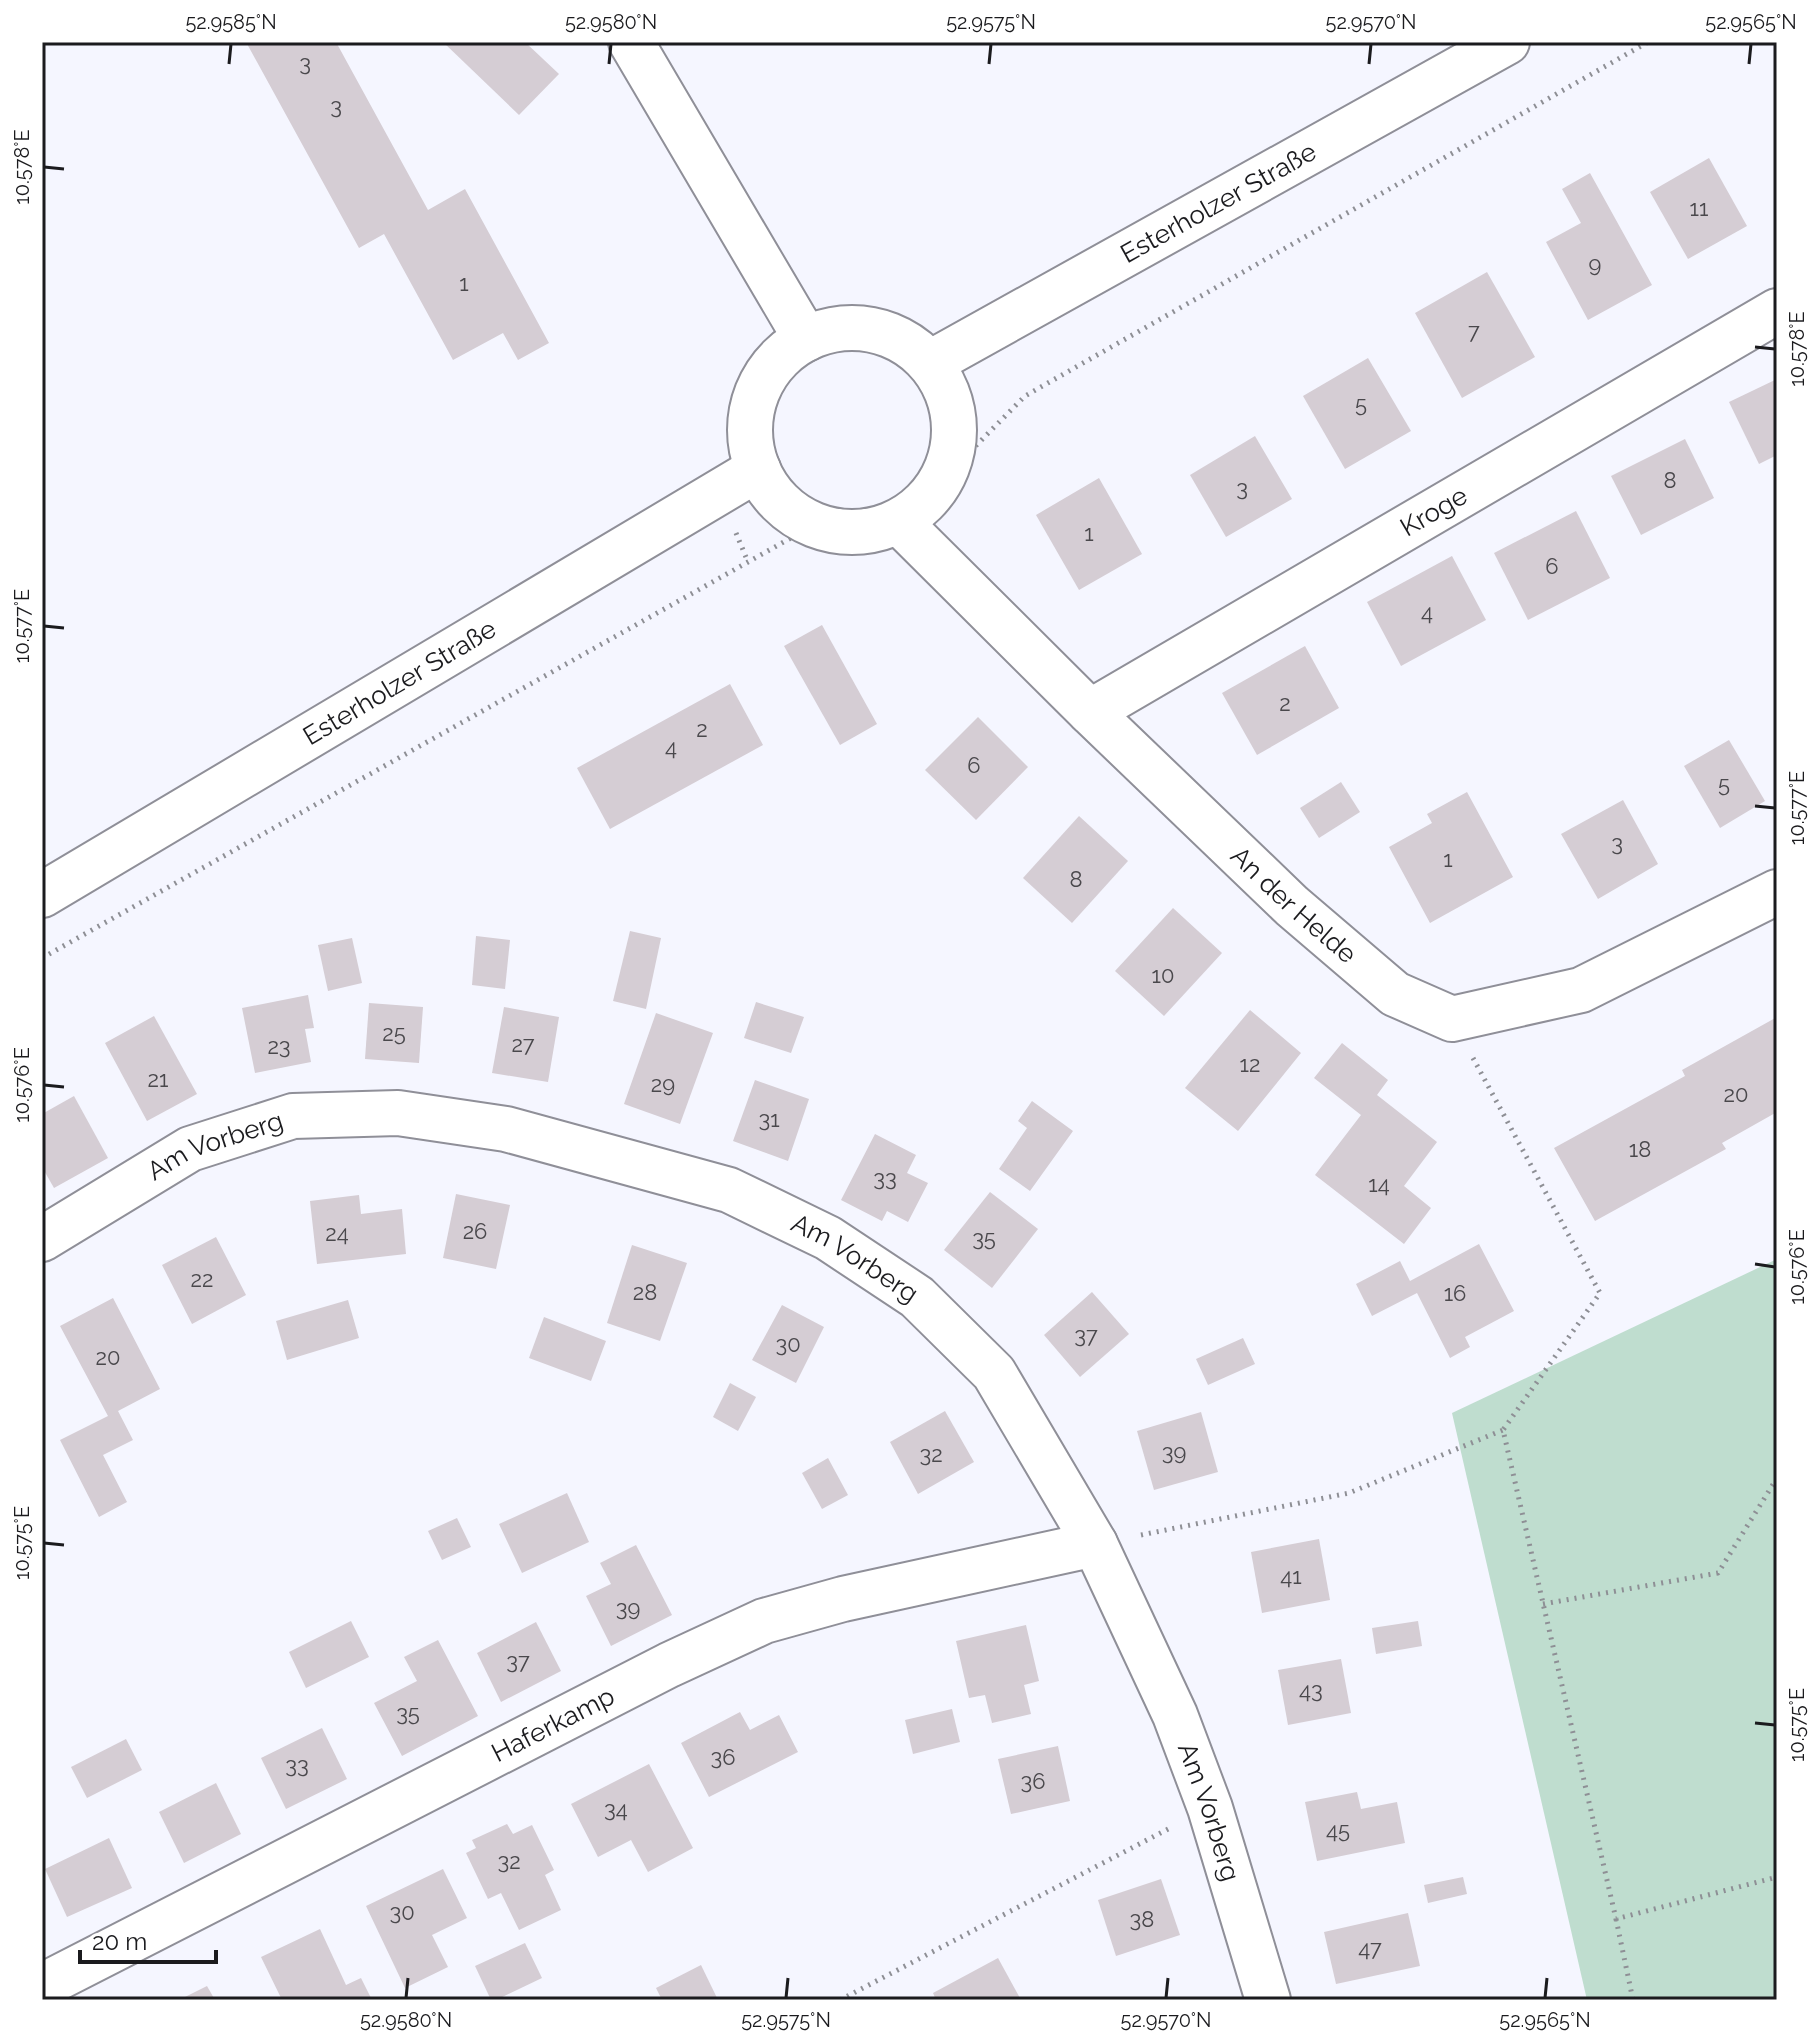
<svg xmlns="http://www.w3.org/2000/svg" width="1819" height="2042" font-family="Raleway,sans-serif">
<rect width="100%" height="100%" fill="#f5f6ff"/>
<polygon fill="#bfddcf" points="1777,1259 1777,2000 1587,2000 1452,1413"/>
<g fill="#d5cdd4">
<polygon points="246,42 336,42 428,210 465,189 549,343 518,360 503,333 453,360 384,234 359,248"/>
<polygon points="443,42 525,42 559,74 519,115"/>
<polygon points="1709,158 1747,226 1688,259 1650,192"/>
<polygon points="1590,173 1652,285 1588,320 1546,242 1581,223 1562,189"/>
<polygon points="1487,272 1535,357 1462,398 1415,313"/>
<polygon points="1368,358 1411,431 1345,469 1303,396"/>
<polygon points="1777,379 1777,455 1759,464 1729,402"/>
<polygon points="1255,436 1292,499 1226,537 1190,475"/>
<polygon points="1685,439 1714,498 1641,535 1611,476"/>
<polygon points="1099,478 1142,554 1079,590 1036,515"/>
<polygon points="1576,511 1610,578 1528,620 1494,553"/>
<polygon points="1452,556 1486,620 1401,666 1367,602"/>
<polygon points="822,625 877,724 840,745 784,646"/>
<polygon points="1305,646 1339,708 1257,755 1222,693"/>
<polygon points="730,684 763,745 610,829 577,768"/>
<polygon points="978,717 1028,767 976,820 925,770"/>
<polygon points="1729,740 1765,801 1720,828 1684,766"/>
<polygon points="1341,782 1360,812 1319,838 1300,808"/>
<polygon points="1467,792 1513,877 1430,923 1389,847 1432,823 1427,814"/>
<polygon points="1623,800 1658,864 1598,899 1561,834"/>
<polygon points="1079,816 1128,861 1072,923 1023,878"/>
<polygon points="1173,908 1222,953 1164,1016 1115,971"/>
<polygon points="630,931 661,938 646,1009 613,1001"/>
<polygon points="476,936 510,940 505,989 472,985"/>
<polygon points="352,938 362,983 328,991 318,945"/>
<polygon points="308,995 314,1028 305,1029 311,1062 255,1073 242,1008"/>
<polygon points="756,1002 804,1017 791,1053 744,1038"/>
<polygon points="369,1003 423,1007 419,1063 365,1059"/>
<polygon points="504,1007 559,1017 548,1082 492,1073"/>
<polygon points="1250,1010 1301,1053 1238,1131 1185,1088"/>
<polygon points="656,1013 713,1033 680,1124 624,1104"/>
<polygon points="154,1016 197,1094 147,1121 105,1043"/>
<polygon points="1777,1017 1777,1112 1722,1143 1726,1149 1595,1221 1554,1148 1685,1076 1682,1070"/>
<polygon points="1342,1043 1388,1080 1377,1095 1437,1142 1404,1186 1431,1208 1404,1244 1315,1175 1361,1115 1314,1078"/>
<polygon points="755,1080 809,1099 788,1161 733,1141"/>
<polygon points="74,1096 108,1158 54,1188 42,1167 42,1114"/>
<polygon points="1032,1101 1073,1131 1030,1191 999,1169 1027,1128 1018,1121"/>
<polygon points="875,1134 916,1155 907,1173 928,1183 908,1222 887,1211 882,1221 841,1200"/>
<polygon points="990,1192 1038,1229 992,1288 944,1250"/>
<polygon points="456,1194 510,1205 496,1269 443,1258"/>
<polygon points="359,1195 361,1214 402,1209 406,1254 317,1264 310,1201"/>
<polygon points="216,1237 246,1295 192,1324 162,1265"/>
<polygon points="1479,1244 1514,1311 1465,1337 1470,1347 1450,1358 1417,1293 1372,1316 1356,1284 1400,1261 1410,1281"/>
<polygon points="632,1245 687,1263 660,1341 607,1323"/>
<polygon points="1092,1292 1129,1334 1080,1377 1044,1335"/>
<polygon points="113,1298 160,1389 118,1411 133,1440 103,1455 127,1502 99,1517 60,1440 108,1416 60,1326"/>
<polygon points="348,1300 359,1338 287,1360 276,1321"/>
<polygon points="782,1305 824,1327 796,1383 752,1360"/>
<polygon points="544,1317 606,1341 591,1381 529,1358"/>
<polygon points="1243,1338 1255,1364 1208,1385 1196,1359"/>
<polygon points="730,1383 756,1397 738,1431 713,1417"/>
<polygon points="945,1411 974,1462 918,1494 890,1442"/>
<polygon points="1201,1412 1218,1472 1154,1490 1137,1431"/>
<polygon points="828,1458 848,1495 822,1509 802,1473"/>
<polygon points="567,1493 589,1542 522,1573 499,1524"/>
<polygon points="457,1518 471,1547 442,1560 428,1531"/>
<polygon points="1319,1539 1330,1600 1262,1613 1251,1552"/>
<polygon points="636,1545 672,1615 611,1646 586,1596 611,1584 600,1563"/>
<polygon points="351,1621 369,1657 306,1688 289,1652"/>
<polygon points="1418,1621 1422,1646 1376,1654 1372,1628"/>
<polygon points="536,1622 561,1671 501,1702 477,1653"/>
<polygon points="1026,1625 1039,1681 1024,1685 1031,1714 992,1723 985,1695 969,1698 956,1641"/>
<polygon points="438,1640 478,1716 402,1756 374,1703 417,1681 404,1657"/>
<polygon points="1341,1659 1351,1713 1288,1725 1278,1670"/>
<polygon points="952,1709 960,1742 913,1754 905,1720"/>
<polygon points="740,1712 750,1730 779,1715 798,1752 709,1797 681,1743"/>
<polygon points="322,1728 347,1779 286,1809 261,1758"/>
<polygon points="126,1739 142,1770 87,1798 71,1767"/>
<polygon points="1058,1746 1070,1801 1011,1814 998,1759"/>
<polygon points="649,1764 693,1848 648,1872 631,1840 598,1857 571,1804"/>
<polygon points="216,1783 241,1834 184,1863 159,1812"/>
<polygon points="1357,1792 1361,1809 1397,1802 1405,1843 1317,1861 1305,1802"/>
<polygon points="507,1824 513,1834 532,1825 554,1870 545,1875 561,1910 519,1930 501,1893 488,1899 466,1853 476,1848 472,1840"/>
<polygon points="109,1838 132,1888 67,1917 45,1869"/>
<polygon points="443,1869 467,1918 432,1935 448,1967 405,1988 366,1906"/>
<polygon points="1463,1877 1467,1894 1428,1903 1424,1885"/>
<polygon points="1161,1879 1180,1935 1116,1956 1098,1900"/>
<polygon points="1408,1913 1420,1966 1336,1984 1324,1932"/>
<polygon points="320,1929 346,1985 361,1978 372,2000 282,2000 261,1957"/>
<polygon points="525,1943 542,1978 496,2000 491,2000 475,1966"/>
<polygon points="998,1958 1021,2000 936,2000 933,1993"/>
<polygon points="701,1965 718,2000 662,2000 656,1988"/>
<polygon points="207,1986 215,2000 179,2000"/>
</g>
<g fill="none" stroke-linecap="round" stroke-linejoin="round">
<g stroke="#8f8f98" stroke-width="48">
<g id="street">
<polyline points="631,42 806,339"/>
<path id="s1" d="M899 522 1090 712 1292 906 1395 994 1452 1019 1581 990 1777 892"/>
<path id="s2" d="M1090 712 1777 311"/>
<path id="s3" d="M42 1239 190 1149 293 1116 398 1113 506 1129 729 1190 828 1238 917 1297 994 1373 1095 1544 1175 1715 1210 1808 1268 2000"/>
<path id="s4" d="M42 1986 669 1665 764 1621 843 1599 1095 1544"/>
</g>
</g>
<g stroke="#8f8f98" stroke-width="48">
<g id="secondary">
<circle cx="852" cy="430" r="102"/>
<path id="s5" d="M930 363 1507 42"/>
<path id="s6" d="M42 895 758 469"/>
</g>
</g>
<g stroke="#8e8f95" stroke-width="5" stroke-dasharray="2 6" stroke-linecap="butt">
<polyline points="942,480 1025,396 1648,42"/>
<polyline points="736,533 748,562"/>
<polyline points="42,958 814,525"/>
<polyline points="1473,1058 1600,1293 1503,1430 1616,1919 1777,1877"/>
<polyline points="1141,1535 1349,1493 1503,1430"/>
<polyline points="1543,1604 1718,1573 1777,1478"/>
<polyline points="1616,1919 1633,2000"/>
<polyline points="840,2000 1170,1828"/>
</g>
<use href="#street" stroke="#fff" stroke-width="44"/>
<use href="#secondary" stroke="#fff" stroke-width="44"/>
</g>
<path fill="none" stroke="#1b1b1e" stroke-width="3" d="M229 64 231 44M609 64 611 44M989 64 991 44M1369 64 1371 44M1749 64 1751 44M44 167 64 169M1755 347 1775 349M44 626 64 628M1755 806 1775 808M44 1085 64 1087M1755 1264 1775 1267M44 1543 64 1545M1755 1723 1775 1725M406 1998 408 1978M786 1998 788 1978M1166 1998 1168 1978M1545 1998 1547 1978"/>
<g text-anchor="middle" stroke-width="6" stroke-linejoin="round" paint-order="stroke">
<g font-size="22" fill="#4a484c">
<text x="305" y="71">3</text>
<text x="336" y="114">3</text>
<text x="1699" y="216">11</text>
<text x="1595" y="272">9</text>
<text x="464" y="291">1</text>
<text x="1474" y="339">7</text>
<text x="1361" y="412">5</text>
<text x="1670" y="488">8</text>
<text x="1242" y="496">3</text>
<text x="1089" y="541">1</text>
<text x="1552" y="574">6</text>
<text x="1427" y="620">4</text>
<text x="1285" y="711">2</text>
<text x="702" y="737">2</text>
<text x="671" y="755">4</text>
<text x="974" y="773">6</text>
<text x="1724" y="792">5</text>
<text x="1617" y="851">3</text>
<text x="1448" y="867">1</text>
<text x="1076" y="887">8</text>
<text x="1163" y="983">10</text>
<text x="394" y="1041">25</text>
<text x="523" y="1052">27</text>
<text x="279" y="1054">23</text>
<text x="1250" y="1072">12</text>
<text x="158" y="1087">21</text>
<text x="663" y="1092">29</text>
<text x="1736" y="1102">20</text>
<text x="769" y="1127">31</text>
<text x="1640" y="1157">18</text>
<text x="885" y="1186">33</text>
<text x="1379" y="1192">14</text>
<text x="475" y="1239">26</text>
<text x="337" y="1241">24</text>
<text x="984" y="1246">35</text>
<text x="202" y="1287">22</text>
<text x="645" y="1300">28</text>
<text x="1455" y="1301">16</text>
<text x="1086" y="1343">37</text>
<text x="788" y="1352">30</text>
<text x="108" y="1365">20</text>
<text x="1174" y="1460">39</text>
<text x="931" y="1462">32</text>
<text x="1291" y="1584">41</text>
<text x="628" y="1616">39</text>
<text x="518" y="1669">37</text>
<text x="1311" y="1698">43</text>
<text x="408" y="1721">35</text>
<text x="723" y="1765">36</text>
<text x="297" y="1773">33</text>
<text x="1033" y="1789">36</text>
<text x="616" y="1817">34</text>
<text x="1338" y="1838">45</text>
<text x="509" y="1869">32</text>
<text x="402" y="1920">30</text>
<text x="1142" y="1927">38</text>
<text x="1370" y="1956">47</text>
</g>
<g font-size="26" fill="#1b1b1e" stroke="#fff">
<text dy="9" stroke="none"><textPath href="#s5" startOffset="330">Esterholzer Straße</textPath></text>
<text dy="9" stroke="none"><textPath href="#s2" startOffset="398">Kroge</textPath></text>
<text dy="9" stroke="none"><textPath href="#s6" startOffset="416">Esterholzer Straße</textPath></text>
<text dy="9" stroke="none"><textPath href="#s1" startOffset="550">An der Helde</textPath></text>
<text dy="9" stroke="none"><textPath href="#s3" startOffset="198">Am Vorberg</textPath></text>
<text dy="9" stroke="none"><textPath href="#s3" startOffset="870">Am Vorberg</textPath></text>
<text dy="9" stroke="none"><textPath href="#s4" startOffset="574">Haferkamp</textPath></text>
<text dy="9" stroke="none"><textPath href="#s3" startOffset="1542">Am Vorberg</textPath></text>
</g>
</g>
<rect width="1819" height="2042" fill="none" stroke="#ffffff" stroke-width="88"/>
<path d="M80 1950v12h136v-12" fill="none" stroke="#1b1b1e" stroke-width="4"/>
<text x="92" y="1950" font-size="24" fill="#1b1b1e" stroke="#ffffff" stroke-width="6" paint-order="stroke">20 m</text>
<rect x="44" y="44" width="1731" height="1954" fill="none" stroke="#1b1b1e" stroke-width="3"/>
<g font-size="20" text-anchor="middle" fill="#1b1b1e">
<text x="231" y="29">52.9585°N</text>
<text x="611" y="29">52.9580°N</text>
<text x="991" y="29">52.9575°N</text>
<text x="1371" y="29">52.9570°N</text>
<text x="1751" y="29">52.9565°N</text>
<text transform="translate(22 167) rotate(-90)" y="7">10.578°E</text>
<text transform="translate(1797 349) rotate(-90)" y="7">10.578°E</text>
<text transform="translate(22 626) rotate(-90)" y="7">10.577°E</text>
<text transform="translate(1797 808) rotate(-90)" y="7">10.577°E</text>
<text transform="translate(22 1085) rotate(-90)" y="7">10.576°E</text>
<text transform="translate(1797 1267) rotate(-90)" y="7">10.576°E</text>
<text transform="translate(22 1543) rotate(-90)" y="7">10.575°E</text>
<text transform="translate(1797 1725) rotate(-90)" y="7">10.575°E</text>
<text x="406" y="2027">52.9580°N</text>
<text x="786" y="2027">52.9575°N</text>
<text x="1166" y="2027">52.9570°N</text>
<text x="1545" y="2027">52.9565°N</text>
</g>
</svg>
